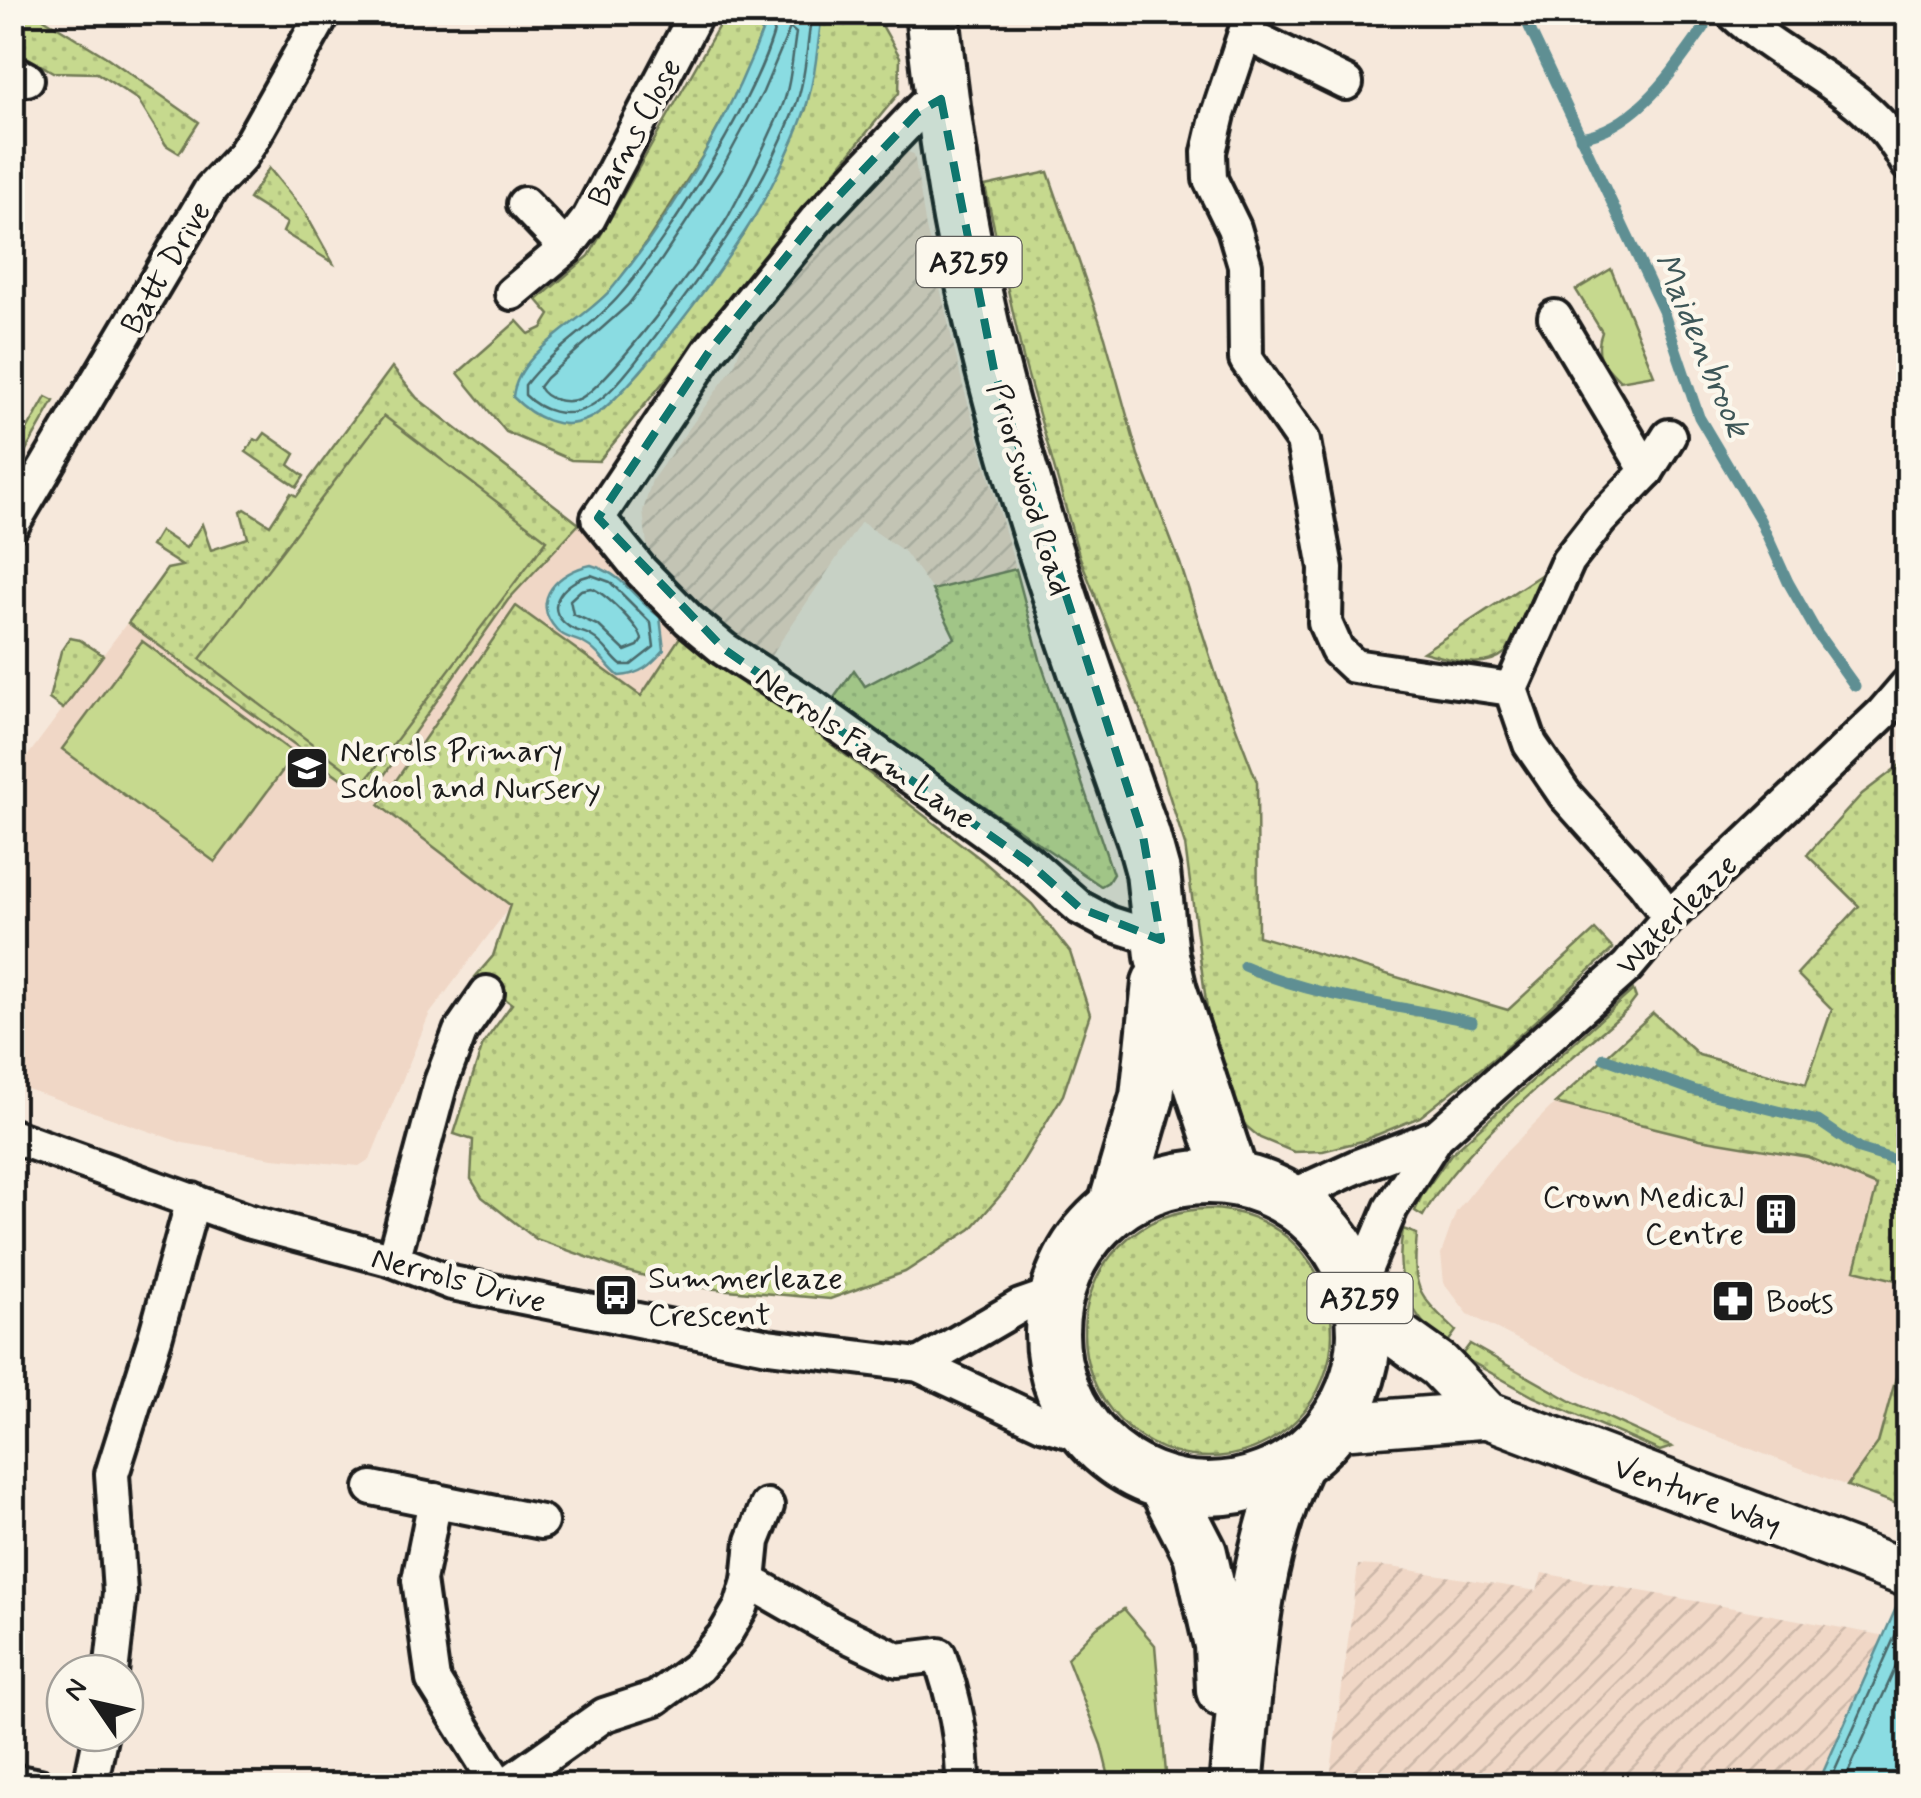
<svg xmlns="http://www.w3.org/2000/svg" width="1921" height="1798" font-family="Mynerve,sans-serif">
<defs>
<pattern id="industrial-furrows" width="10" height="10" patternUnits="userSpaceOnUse" patternTransform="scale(2.5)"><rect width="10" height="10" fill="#f0d7c6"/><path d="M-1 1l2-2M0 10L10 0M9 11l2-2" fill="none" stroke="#cdb8aa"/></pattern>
<pattern id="grass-dots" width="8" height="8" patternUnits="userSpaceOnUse" patternTransform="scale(2.5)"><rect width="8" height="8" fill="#c6d98e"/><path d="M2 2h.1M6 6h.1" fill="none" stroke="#aaba7a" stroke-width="1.8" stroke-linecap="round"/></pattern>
</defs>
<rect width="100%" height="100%" fill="#f6e8db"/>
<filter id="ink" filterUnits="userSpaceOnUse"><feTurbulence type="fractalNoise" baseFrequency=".01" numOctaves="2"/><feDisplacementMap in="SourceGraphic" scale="20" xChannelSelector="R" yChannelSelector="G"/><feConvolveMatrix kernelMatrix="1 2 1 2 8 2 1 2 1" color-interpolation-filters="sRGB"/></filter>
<g filter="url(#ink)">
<g fill="#f0d7c6">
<polygon points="392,367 417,398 584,529 684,631 539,851 511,905 429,1015 370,1159 359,1166 273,1158 183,1143 13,1084 12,777 167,569 264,540"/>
<polygon points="1555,1103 1700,1139 1808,1157 1877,1186 1855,1269 1908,1283 1908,1334 1878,1443 1847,1486 1673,1419 1468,1314 1444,1283 1441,1254 1456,1212 1498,1160"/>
</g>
<g fill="url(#industrial-furrows)">
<polygon points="901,150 914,154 926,228 963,386 1016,569 932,590 905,552 861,522 768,660 715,622 666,575 647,545 643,511 652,480 734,366 744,337 768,304"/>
<polygon points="1358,1565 1392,1567 1537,1591 1542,1573 1886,1636 1817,1785 1329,1786"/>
</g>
<g fill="url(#grass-dots)" stroke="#717a55" stroke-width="2.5">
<polygon points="12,13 35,13 108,58 199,122 179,153 166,145 138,100 97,73 53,72 13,49"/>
<polygon points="726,13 769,13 743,82 702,157 644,246 612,290 529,363 604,409 640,372 745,232 806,109 822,13 875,13 900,57 899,93 599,461 571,460 506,432 458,373 517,321 529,334 542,328 550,315 537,300 589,256"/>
<polygon points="269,168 304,211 333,263 283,232 287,223 249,199"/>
<polygon points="1048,172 1105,337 1138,455 1180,563 1217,678 1257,782 1258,936 1508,1010 1595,930 1613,949 1498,1055 1420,1117 1362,1141 1323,1151 1294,1152 1260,1138 1239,1120 1226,1098 1207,1009 1185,845 1149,732 1079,555 1023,358 985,186"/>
<polygon points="392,367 417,398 579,524 508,600 368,798 128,623 167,569 182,566 151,546 160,531 186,548 202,524 211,550 248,538 241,512 245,509 270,525 291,493 297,496"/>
<polygon points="46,397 54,401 13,473 13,455"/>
<polygon points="265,433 295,454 289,465 304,476 297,487 246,452 254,439 259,441"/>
<polygon points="1016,569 1041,663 1113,874 1108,882 1101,886 831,702 854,670 865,686 955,638 932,590"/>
<path d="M1545 572 1506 652C1482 672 1451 659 1423 652Z"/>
<polygon points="516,606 641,696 684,631 982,860 1032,904 1070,952 1090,1014 1063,1095 1006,1189 971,1229 905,1272 830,1299 683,1286 626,1271 536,1239 482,1197 471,1179 473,1140 454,1134 483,1044 512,1004 475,977 493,956 510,905 379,805"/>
<polygon points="70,638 80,640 103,655 63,709 49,699 61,651"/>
<polygon points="1908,759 1908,1283 1855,1270 1877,1186 1808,1157 1700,1139 1555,1103 1653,1013 1699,1055 1806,1084 1832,1009 1797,974 1859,906 1807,855 1862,794"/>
<path d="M1633 990 1636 998 1627 1010C1563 1067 1464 1142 1423 1216L1415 1211 1422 1195 1451 1154Z"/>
<circle cx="1208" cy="1333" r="124"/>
<path d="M1403 1229 1417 1234C1412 1290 1417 1293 1456 1331L1446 1345C1407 1314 1394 1278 1403 1229Z"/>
<polygon points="1908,1334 1908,1508 1847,1486 1878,1443"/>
<polygon points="1470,1344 1571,1401 1672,1447 1660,1451 1534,1397 1461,1356"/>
</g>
<g fill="#c6d98e" stroke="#717a55" stroke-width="2.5">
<path d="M1611 269 1654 375 1620 381C1604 365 1593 356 1602 332L1576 290Z"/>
<polygon points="384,416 547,540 364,783 200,659"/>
<polygon points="142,641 295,754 215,862 62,749"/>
<polygon points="1124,1609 1155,1645 1167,1785 1111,1785 1101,1745 1067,1658 1097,1627"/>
</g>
<g fill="#8adce2" stroke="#5e8f93" stroke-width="2.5">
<path d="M769 13H822C818 44 815 80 805 110 793 145 765 202 744 233 719 272 625 403 588 419 560 432 533 417 513 397 517 350 587 320 614 286 679 206 735 109 769 13Z"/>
<path d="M591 565C625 575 632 597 660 617L664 650C651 665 640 675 619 676 607 667 599 651 585 644 575 638 565 639 557 630 528 599 560 571 591 565Z"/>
<polygon points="1908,1581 1908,1748 1891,1785 1817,1786"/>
</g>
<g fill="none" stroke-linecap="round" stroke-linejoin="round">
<g stroke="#48696b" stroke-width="2.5">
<path d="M778 12C771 77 665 244 620 295 592 328 552 349 525 385V395C541 411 565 419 587 408 612 395 633 365 650 343 707 269 760 197 794 110 806 81 807 43 812 12"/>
<path d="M790 28 796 33C792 57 791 85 782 107 766 144 747 182 728 217 710 248 607 387 579 399 565 404 546 400 539 387L546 378 628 305 662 259 722 168 763 92Z"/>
<path d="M591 575 610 582 651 623 654 647 631 665H621C610 656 604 643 591 636 584 631 575 632 568 626 540 606 567 580 591 575Z"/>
<path d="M591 588C604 592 641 628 642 640L638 646 625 651 599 626 573 614 570 600 581 590Z"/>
<polyline points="1828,1786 1908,1607"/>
<polyline points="1842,1786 1908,1640"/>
</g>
<g stroke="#5e8f93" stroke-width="11">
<polyline points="1522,12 1663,311 1699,417 1760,520 1788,582 1817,633 1855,686"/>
<path d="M1580 137C1637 128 1672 72 1704 28"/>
<polyline points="1904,777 1908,782"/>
<path d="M1244 966C1318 999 1395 1004 1472 1022"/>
<polyline points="1604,1058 1693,1090 1818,1121 1859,1149 1908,1164"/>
</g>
<g stroke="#1c1c1c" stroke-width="40">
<g id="street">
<polyline points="1252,12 1218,114 1209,152 1210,179 1234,228 1245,265 1246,359 1303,441 1326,568 1325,623 1337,650 1354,666 1511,689 1530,744 1565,795 1644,883 1669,917"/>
<path d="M1732 12C1791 68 1869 88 1908 164"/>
<polyline points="1246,34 1346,83"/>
<polyline points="12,71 27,79"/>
<polyline points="941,99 925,105 917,113 816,220 710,350 598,518 641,571 689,620 724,649 809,704 1027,861 1080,908 1108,923 1161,940"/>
<polyline points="524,204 566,248"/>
<polyline points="512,293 566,248 589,218 697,12"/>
<polyline points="1555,317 1647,471"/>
<polyline points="12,525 211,189 241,157 252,140 324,12"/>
<polyline points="1511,689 1568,561 1600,520 1647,471 1669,436"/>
<polyline points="12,1136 248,1221 393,1260 452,1283 768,1346 919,1365 1042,1423 1092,1438"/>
<polyline points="1288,1198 1358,1166 1437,1136"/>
<polyline points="393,1260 441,1082 460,1032 487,993"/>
<polyline points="1358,1287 1391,1208 1437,1136 1627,967 1669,917 1883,713 1908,684"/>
<polyline points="919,1365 1020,1306 1057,1293"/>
<polyline points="372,1488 541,1522"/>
<polyline points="435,1500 419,1580 433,1680 499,1786"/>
<path d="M749 1581 831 1628 898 1660 939 1655C955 1698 963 1740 963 1786"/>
<polyline points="111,1673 120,1593 112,1474 155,1338 193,1200"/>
<polyline points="12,1781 39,1786"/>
<polyline points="90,1786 101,1733"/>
<polyline points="504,1786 604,1715 656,1698 698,1667 724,1636 741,1607 749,1581 753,1541 767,1506"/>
</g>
</g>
<g stroke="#1c1c1c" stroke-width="52">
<g id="secondary">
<polyline points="1362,1310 1439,1365 1487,1415 1908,1574"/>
<polyline points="1332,1427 1487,1415"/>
</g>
</g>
<g stroke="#1c1c1c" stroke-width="60">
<g id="primary">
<path d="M932 12C940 88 949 164 964 239 1002 442 1074 641 1143 836L1153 872 1162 956 1170 991 1232 1178"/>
<circle cx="1208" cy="1333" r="156"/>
<polyline points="1115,1206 1147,1097 1159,983"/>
<polyline points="1164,1483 1200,1553 1221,1645 1223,1690"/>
<path d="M1236 1786C1247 1676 1250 1563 1297 1461"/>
</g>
</g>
<use href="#street" stroke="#fbf7ec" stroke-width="32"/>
<use href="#secondary" stroke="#fbf7ec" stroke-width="45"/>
<use href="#primary" stroke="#fbf7ec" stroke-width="52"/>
</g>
</g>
<path fill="#0f766e" fill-opacity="0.2" stroke="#0f766e" stroke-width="8" stroke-dasharray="20 12" stroke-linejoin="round" d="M941 99 994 370 1143 836 1161 940 1080 908 1027 861 724 649 598 518 710 350 816 220 917 113Z"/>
<defs>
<g id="school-square" transform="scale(2.25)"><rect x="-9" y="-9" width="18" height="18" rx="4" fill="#1c1c1c" stroke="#fbf7ec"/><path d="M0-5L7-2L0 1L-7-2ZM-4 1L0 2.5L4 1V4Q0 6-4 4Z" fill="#fff"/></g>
<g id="building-square" transform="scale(2.25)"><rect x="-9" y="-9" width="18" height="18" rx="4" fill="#1c1c1c" stroke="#fbf7ec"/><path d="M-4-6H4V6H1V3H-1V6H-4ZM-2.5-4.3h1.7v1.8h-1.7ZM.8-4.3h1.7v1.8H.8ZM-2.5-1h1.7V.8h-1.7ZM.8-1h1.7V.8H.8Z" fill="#fff"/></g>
<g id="bus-square" transform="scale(2.25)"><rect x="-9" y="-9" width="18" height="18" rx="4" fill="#1c1c1c" stroke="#fbf7ec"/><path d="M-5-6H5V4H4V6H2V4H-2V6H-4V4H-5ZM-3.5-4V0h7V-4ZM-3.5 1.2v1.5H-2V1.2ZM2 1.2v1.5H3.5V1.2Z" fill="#fff"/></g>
<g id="pharmacy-square" transform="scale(2.25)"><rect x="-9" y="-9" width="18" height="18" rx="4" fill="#1c1c1c" stroke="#fbf7ec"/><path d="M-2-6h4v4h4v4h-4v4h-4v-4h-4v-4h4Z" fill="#fff"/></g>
</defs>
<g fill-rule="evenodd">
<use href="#school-square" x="307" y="768"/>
<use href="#building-square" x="1776" y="1214"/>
<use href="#bus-square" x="616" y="1295"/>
<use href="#pharmacy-square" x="1733" y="1301"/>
</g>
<g text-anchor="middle" stroke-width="9" stroke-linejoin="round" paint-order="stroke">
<g fill="#fbf7ec" stroke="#5f5e5a" stroke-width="2.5">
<rect x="916.5" y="237" width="105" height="50" rx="8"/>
<rect x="1307.5" y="1273" width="105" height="50" rx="8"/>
</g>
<g font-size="30" font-weight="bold" fill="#1c1c1c">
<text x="969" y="272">A3259</text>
<text x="1360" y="1308">A3259</text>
</g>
<g font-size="32" fill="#1c1c1c" stroke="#fbf7ec">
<text transform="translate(634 132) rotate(-62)" y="11">Barns Close</text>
<text transform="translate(165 267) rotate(-60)" y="11">Batt Drive</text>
<text transform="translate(1030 489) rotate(73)" y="11">Priorswood Road</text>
<text transform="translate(866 747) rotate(35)" y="11">Nerrols Farm Lane</text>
<text transform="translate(1676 914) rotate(-45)" y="11">Waterleaze</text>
<text transform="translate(459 1279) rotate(15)" y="11">Nerrols Drive</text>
<text transform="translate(1698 1495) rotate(20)" y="11">Venture Way</text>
</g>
<g font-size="32" fill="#1c1c1c" stroke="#fbf7ec" text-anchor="start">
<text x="340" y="761">Nerrols Primary<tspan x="340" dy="37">School and Nursery</tspan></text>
<text x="1744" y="1207" text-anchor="end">Crown Medical<tspan x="1744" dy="37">Centre</tspan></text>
<text x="648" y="1288">Summerleaze<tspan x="648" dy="37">Crescent</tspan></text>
<text x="1766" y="1312">Boots</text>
</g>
<g font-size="35" font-style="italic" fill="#3d5657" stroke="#fbf7ec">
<text transform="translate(1703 344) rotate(67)" y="12">Maidenbrook</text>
</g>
</g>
<rect width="1921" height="1798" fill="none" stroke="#fbf7ec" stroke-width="50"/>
<rect x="25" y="25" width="1871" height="1748" fill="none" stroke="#1c1c1c" stroke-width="4" filter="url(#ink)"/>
<g transform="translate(95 1703) rotate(304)"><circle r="48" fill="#fbf7ec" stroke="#a29f99" stroke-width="2.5"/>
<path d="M0-8L18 38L0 25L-18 38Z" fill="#1c1c1c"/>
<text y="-15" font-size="28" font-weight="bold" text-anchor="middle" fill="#1c1c1c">N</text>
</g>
</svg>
